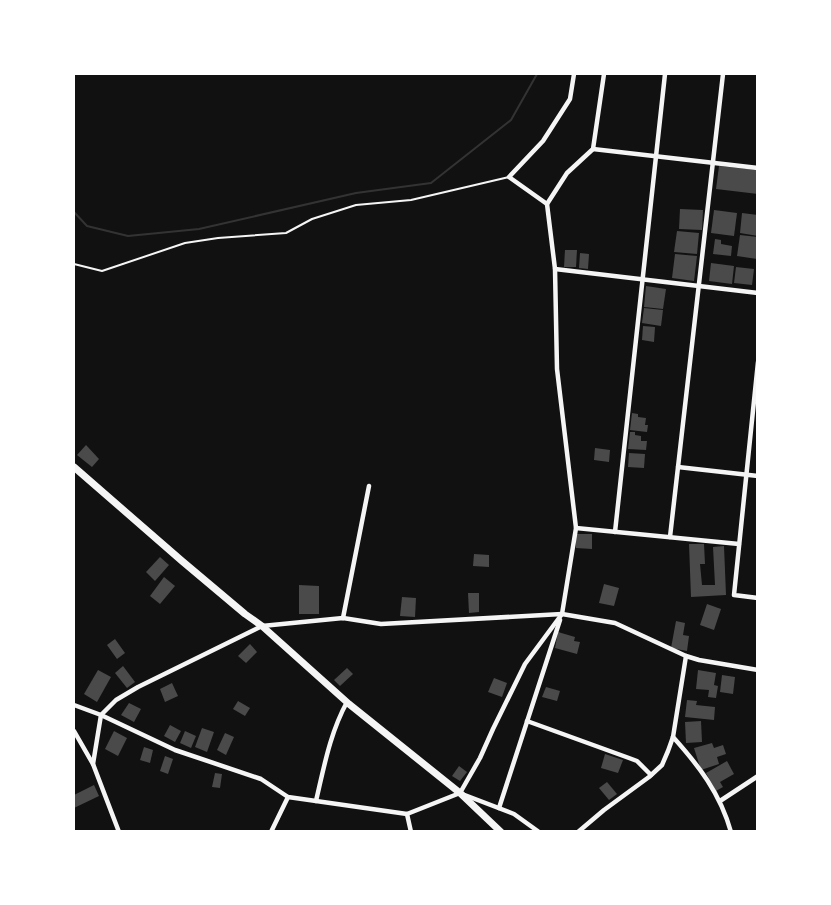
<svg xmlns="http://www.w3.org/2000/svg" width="831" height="905" font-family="Roboto,sans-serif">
<rect width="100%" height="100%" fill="#111"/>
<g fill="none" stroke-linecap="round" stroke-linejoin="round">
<polyline stroke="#333" stroke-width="2" points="74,212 87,226 128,236 199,229 356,193 431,183 511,120 537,74"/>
</g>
<g fill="#4a4a4a">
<polygon points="719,166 758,170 758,194 716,189"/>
<polygon points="680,209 703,210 702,230 679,229"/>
<polygon points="714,210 737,213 734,236 711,233"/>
<polygon points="742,213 758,215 758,236 740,233"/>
<polygon points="677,231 699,233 697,254 674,252"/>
<polygon points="740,235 758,237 757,259 737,256"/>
<polygon points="715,239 721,240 721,244 732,246 731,256 713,254"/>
<polygon points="565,250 577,250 576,267 564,267"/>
<polygon points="580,253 589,254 588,269 579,268"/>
<polygon points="675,254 697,256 694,281 672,278"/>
<polygon points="711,263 734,266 732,284 709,281"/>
<polygon points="736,267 754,269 752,285 734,283"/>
<polygon points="646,286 666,289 663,309 644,307"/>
<polygon points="644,308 663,310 661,326 642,323"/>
<polygon points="643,326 655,327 654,342 642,340"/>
<polygon points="632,413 638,414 638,417 646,418 645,425 648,425 647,432 630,430"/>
<polygon points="630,432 635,432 635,435 641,436 641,441 647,441 646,450 628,449"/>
<polygon points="86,445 99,459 92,467 77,455"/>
<polygon points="595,448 610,450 609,462 594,460"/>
<polygon points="629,453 645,454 644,468 628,467"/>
<polygon points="576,534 592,534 592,549 576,548"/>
<polygon points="689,544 704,544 705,564 700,564 702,585 715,585 713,547 724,546 726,595 691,597"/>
<polygon points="474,554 489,555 489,567 473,566"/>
<polygon points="160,557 169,565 155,581 146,572"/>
<polygon points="164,577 175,586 160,604 150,596"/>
<polygon points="604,584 619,588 614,606 599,603"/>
<polygon points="299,585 319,586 319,614 299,614"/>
<polygon points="468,593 479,593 479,612 469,613"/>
<polygon points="402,597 416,598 415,617 400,616"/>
<polygon points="707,604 721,609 714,630 700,625"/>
<polygon points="676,621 685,623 683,635 689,636 687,651 671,648"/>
<polygon points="558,632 575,637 574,641 580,642 577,654 555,648"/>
<polygon points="115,639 125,653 117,659 107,645"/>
<polygon points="250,644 257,652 246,663 238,656"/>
<polygon points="123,666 135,682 127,688 115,673"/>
<polygon points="347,668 353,674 340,686 334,680"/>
<polygon points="98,670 111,677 97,702 84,694"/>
<polygon points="698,670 716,673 714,685 718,686 716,698 708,697 709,690 696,689"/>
<polygon points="722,675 735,677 733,694 720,692"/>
<polygon points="494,678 507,683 502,697 488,692"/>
<polygon points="172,683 178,696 165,702 160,689"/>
<polygon points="546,687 560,691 557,701 542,697"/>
<polygon points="687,700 697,701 696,705 715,707 714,720 685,717"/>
<polygon points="238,701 250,708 245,716 233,709"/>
<polygon points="129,703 141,709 134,722 121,715"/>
<polygon points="701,721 702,742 686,743 685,722"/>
<polygon points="170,725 181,731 175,742 164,736"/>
<polygon points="202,728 214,732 207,752 195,747"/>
<polygon points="114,731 127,738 118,756 105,749"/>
<polygon points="185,731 196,736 191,748 180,743"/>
<polygon points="225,733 234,737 226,755 217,750"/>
<polygon points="712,743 714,748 723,745 726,754 717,757 719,764 701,770 694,748"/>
<polygon points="144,747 153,750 150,763 140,760"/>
<polygon points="605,754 623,760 618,773 601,768"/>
<polygon points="165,756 173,759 168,774 160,771"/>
<polygon points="727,761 734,774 720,782 723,787 716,791 706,773"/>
<polygon points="459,766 467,772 460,781 452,776"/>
<polygon points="215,773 222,774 220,788 212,787"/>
<polygon points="607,782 617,794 609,800 599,788"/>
<polygon points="94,785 99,796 74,808 74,795"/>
</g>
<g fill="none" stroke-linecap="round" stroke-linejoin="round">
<polyline stroke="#f5f5f5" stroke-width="2" points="74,264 102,271 185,243 218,238 286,233 312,219 356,205 411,200 509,177"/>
<g stroke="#f5f5f5" stroke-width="4.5">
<polyline points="593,149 758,168"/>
<polyline points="547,204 509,177 543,141 570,99 574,74"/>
<polyline points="555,269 758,293"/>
<polyline points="758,362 734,595 758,598"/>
<polyline points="678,467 758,476"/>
<polyline points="576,528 739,544"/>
<polyline points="615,532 665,74"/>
<polyline points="670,537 723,74"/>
<polyline points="343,618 369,486"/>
<polyline points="74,705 101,715 175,750 261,779 288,797 407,814 460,793"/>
<polyline points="527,721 629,758 637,761 651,775"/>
<polyline points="74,731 93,764"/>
<path d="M673 737C699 766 720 793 731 832"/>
<polyline points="460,793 480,758 493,729 525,664 562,614 576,528 557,369 555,269 547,204 567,173 593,149 604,74"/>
<polyline points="462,794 514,814 539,832"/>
<path d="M316 801C324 767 330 733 347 702"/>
<polyline points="720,801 758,776"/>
<polyline points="499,808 560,620"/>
<polyline points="407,814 411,832"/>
<polyline points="119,832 93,764 101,715 116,700 138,687 262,626 343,618 381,624 562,614 615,623 686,656 699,660 758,670"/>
<polyline points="271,832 288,797"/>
<polyline points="578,832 604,810 649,777 662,765 668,751 673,737 686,656"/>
</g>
<polyline stroke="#f5f5f5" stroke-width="7" points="74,467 182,561 245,614 262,626 349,704 460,793 501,832"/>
</g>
<rect width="831" height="905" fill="none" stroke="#ffffff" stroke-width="150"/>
</svg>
